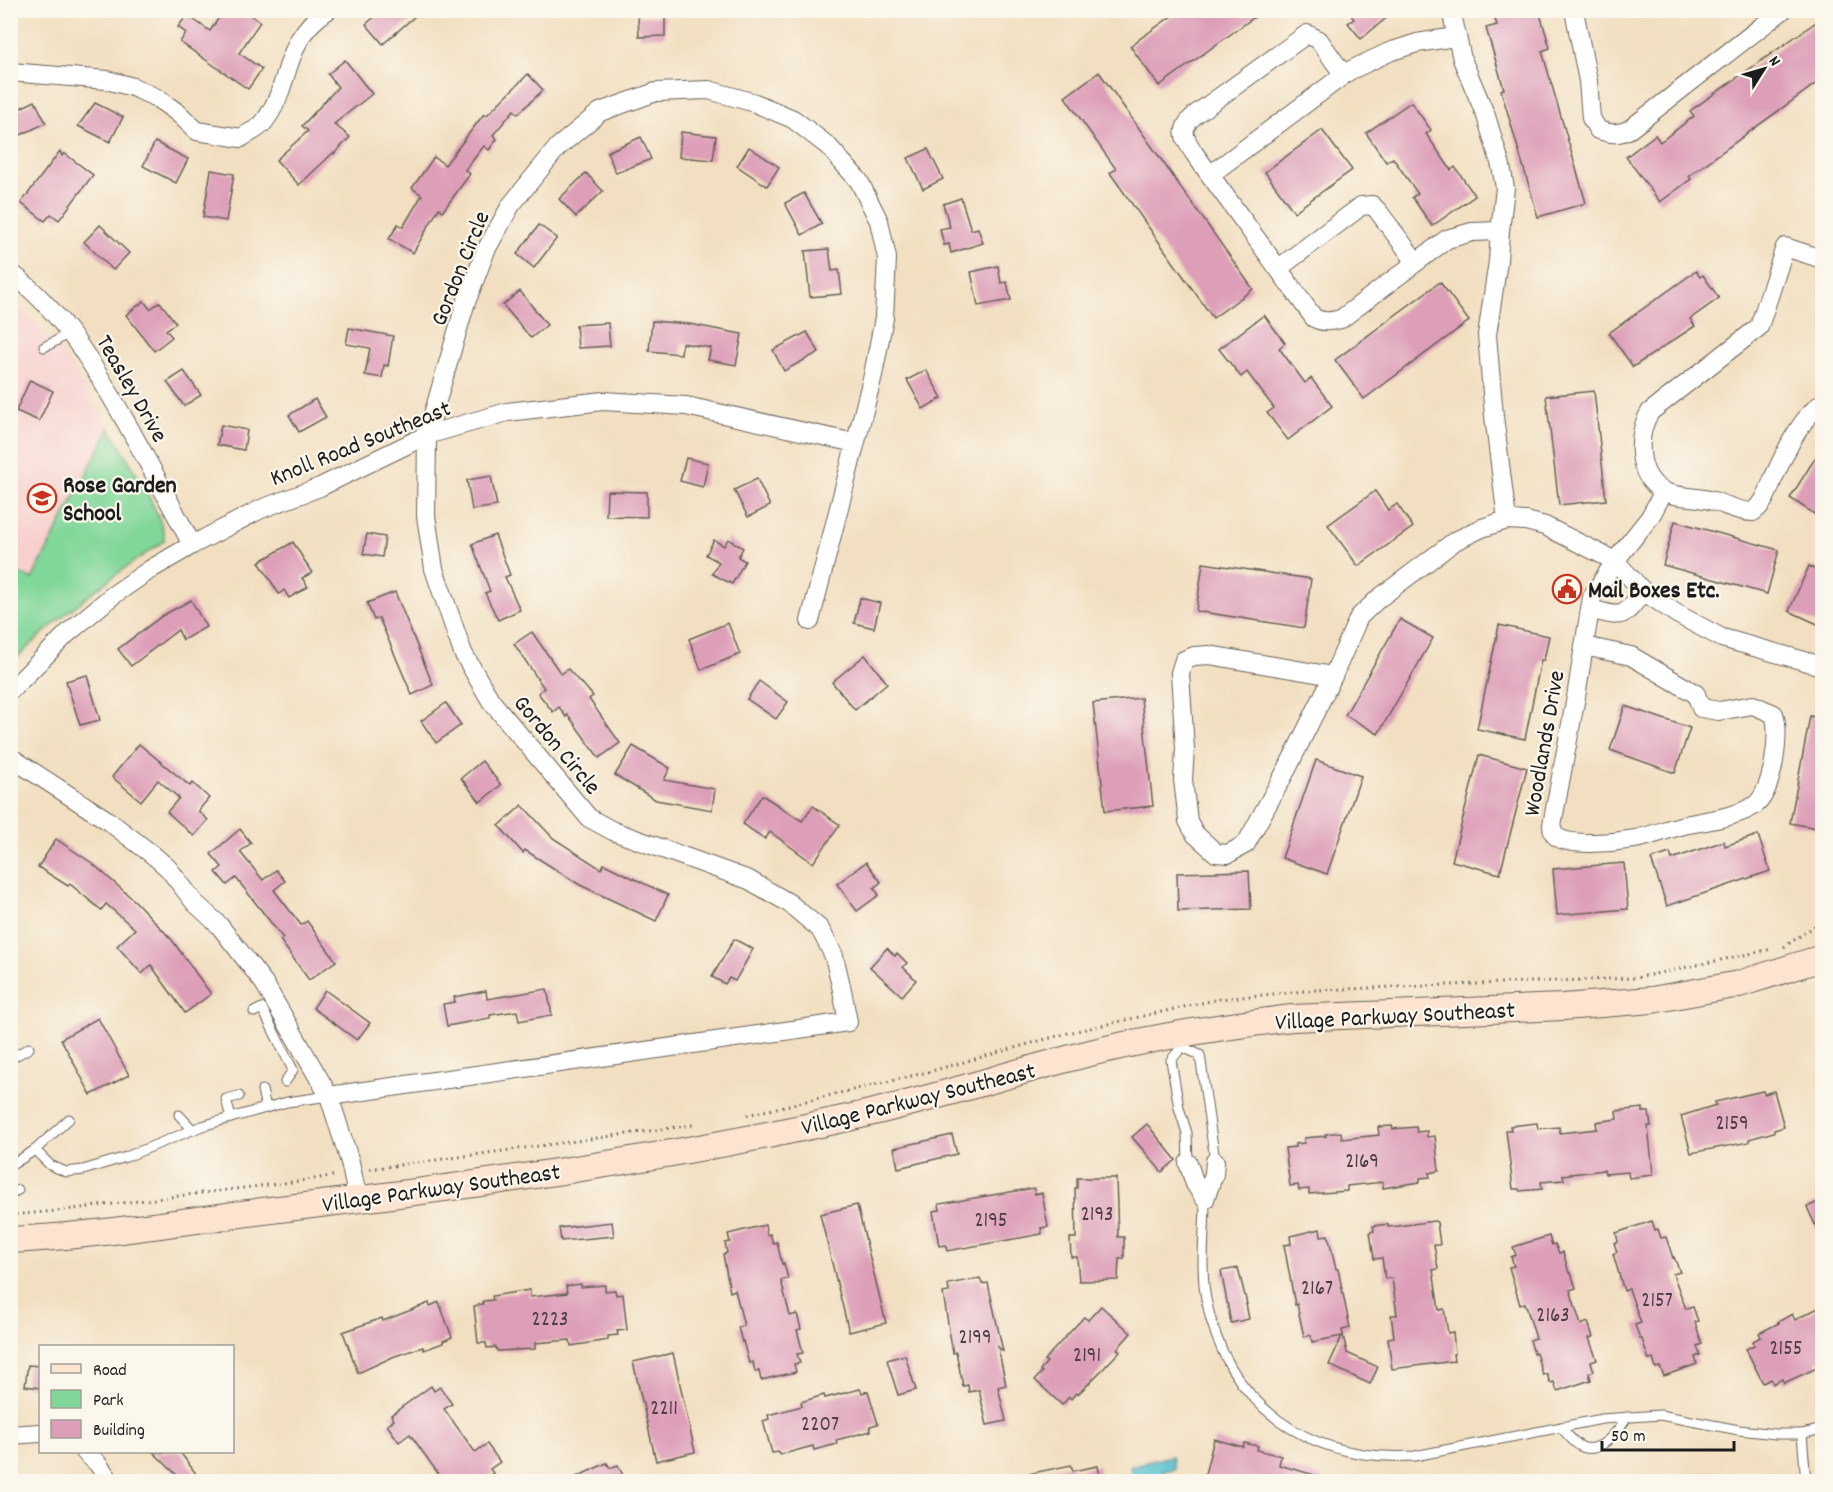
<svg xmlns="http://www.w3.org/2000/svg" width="1833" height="1492" font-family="Dekko,sans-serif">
<rect width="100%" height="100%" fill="#fbf7ec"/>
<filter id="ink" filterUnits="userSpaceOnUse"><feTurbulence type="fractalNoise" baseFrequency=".0167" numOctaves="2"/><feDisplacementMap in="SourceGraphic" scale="12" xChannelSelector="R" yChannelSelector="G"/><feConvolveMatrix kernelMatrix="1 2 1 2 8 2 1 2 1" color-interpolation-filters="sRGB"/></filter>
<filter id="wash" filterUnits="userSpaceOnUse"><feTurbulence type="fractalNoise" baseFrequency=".008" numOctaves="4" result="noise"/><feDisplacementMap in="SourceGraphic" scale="24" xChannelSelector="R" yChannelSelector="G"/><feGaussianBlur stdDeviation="1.35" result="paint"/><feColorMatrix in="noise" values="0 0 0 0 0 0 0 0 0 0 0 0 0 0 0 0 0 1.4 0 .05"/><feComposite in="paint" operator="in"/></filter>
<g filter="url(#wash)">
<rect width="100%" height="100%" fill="#f2dfc1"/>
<polygon fill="#f7d0cd" points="10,297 63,352 110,428 32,579 11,569"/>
<path fill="#81d79a" stroke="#4e7a5b" stroke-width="1.5" d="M110 428C122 450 167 520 164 541 109 578 57 617 11 664V569L32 579Z"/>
<polygon fill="#54c0ce" stroke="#386e75" stroke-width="1.5" points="1172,1456 1174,1469 1163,1471 1165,1481 1133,1481 1130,1466"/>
<g id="blocks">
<g fill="#dd9eb8">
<polygon points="224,10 243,10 260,22 239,53 262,69 248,89 180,42 186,33 178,27 187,15 210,31"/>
<polygon points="383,10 422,10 383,44 366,24"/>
<polygon points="1180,10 1264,10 1159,86 1130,46"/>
<polygon points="1347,10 1396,10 1361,39 1348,23 1354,19"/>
<polygon points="1492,10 1535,10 1537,16 1540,14 1550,48 1542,51 1586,203 1538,217 1501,90 1504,89 1486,28 1497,25"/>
<polygon points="638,16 665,16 665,36 639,37"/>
<polygon points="1822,18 1822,79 1689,176 1691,179 1660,202 1626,157 1655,135 1660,142 1694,116 1690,111"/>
<polygon points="345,60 372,94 334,124 350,137 334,154 333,153 299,185 276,160 308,131 302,126 338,87 328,74"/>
<polygon points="1099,72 1253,289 1213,318 1110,173 1116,169 1065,97"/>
<polygon points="528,74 543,90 518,114 514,110 493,135 497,139 489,150 484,146 465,170 470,174 443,211 439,208 413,253 389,239 398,224 403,227 422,195 412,188 434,157 445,165 484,114 486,116"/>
<polygon points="35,101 46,123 10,140 10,113"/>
<polygon points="1411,102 1431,130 1426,134 1451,170 1455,167 1475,196 1432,226 1412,197 1418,194 1393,158 1386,162 1366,133"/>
<polygon points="95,103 123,117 110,142 78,126"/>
<polygon points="1322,130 1352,170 1294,212 1265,172"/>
<polygon points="681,132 716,136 713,160 679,157"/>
<polygon points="641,137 651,159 616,173 607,152"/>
<polygon points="155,142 188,159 176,183 143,166"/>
<polygon points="749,147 779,167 767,186 737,166"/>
<polygon points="928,149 943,179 923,189 908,158"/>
<polygon points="60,151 62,156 64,153 93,175 59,220 51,214 45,221 21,203"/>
<polygon points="211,170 234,174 226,221 203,217"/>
<polygon points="586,173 603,191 576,217 559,199"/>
<polygon points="804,193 822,224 802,235 785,203"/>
<polygon points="961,198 971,230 978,228 983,243 951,253 949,244 944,245 940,229 950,227 943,204"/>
<polygon points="100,225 129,253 113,270 84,242"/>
<polygon points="539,225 557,238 534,268 517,254"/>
<polygon points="829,249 832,271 839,270 842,294 810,297 805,251"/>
<polygon points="998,266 1001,283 1007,282 1011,300 978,306 971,272"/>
<polygon points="1696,271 1700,277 1703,275 1719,298 1690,319 1695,326 1633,367 1609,333"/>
<polygon points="1440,282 1469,321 1364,399 1335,360"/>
<polygon points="520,291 547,325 531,338 503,305"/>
<polygon points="144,301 150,309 160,302 176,323 166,330 172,337 154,351 126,315"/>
<polygon points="1264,315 1285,343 1279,348 1305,383 1311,378 1332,406 1288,440 1267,413 1274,408 1247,372 1241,377 1219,349"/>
<polygon points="652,321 689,324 742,334 736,365 708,360 711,348 682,343 681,354 649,351"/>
<polygon points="608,323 610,346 578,348 576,325"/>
<polygon points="349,328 393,336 388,366 384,365 382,378 365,375 370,348 346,344"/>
<polygon points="807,332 819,352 784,371 773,350"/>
<polygon points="926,370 942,398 923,409 907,380"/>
<polygon points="184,371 201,395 184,406 167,382"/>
<polygon points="30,380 53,391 39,421 16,411"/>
<polygon points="1594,391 1606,500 1559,505 1546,396"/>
<polygon points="315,399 326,417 299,432 289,415"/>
<polygon points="221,425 247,430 244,450 217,445"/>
<polygon points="1822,447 1822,519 1790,498"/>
<polygon points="686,458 708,463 703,487 680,481"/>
<polygon points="491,476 497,506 472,510 467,480"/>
<polygon points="757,479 770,506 748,517 734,490"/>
<polygon points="607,491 647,492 647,517 606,516"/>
<polygon points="1375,491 1388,510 1397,504 1413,527 1358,566 1328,525"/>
<polygon points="1675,521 1779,550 1767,594 1663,565"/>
<polygon points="367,534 385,537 382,557 363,554"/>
<polygon points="495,535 510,575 505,577 520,610 498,620 485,593 490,591 472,544"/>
<polygon points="728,539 743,548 738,557 745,561 732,584 712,574 719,562 706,555 714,540 724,546"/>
<polygon points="293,542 312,573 302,578 308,587 289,598 284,590 279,594 259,562"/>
<polygon points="1203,563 1311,579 1304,628 1196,611"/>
<polygon points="1809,566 1822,572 1822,626 1789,611"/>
<polygon points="395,592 433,685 412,695 379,618 374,620 367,603"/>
<polygon points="860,598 880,603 874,628 854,623"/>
<polygon points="191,600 206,627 183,640 178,630 131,666 118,649 162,616"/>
<polygon points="1400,619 1433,638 1378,734 1345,715"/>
<polygon points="728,623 740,654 701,670 689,639"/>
<polygon points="1499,625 1549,636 1544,660 1541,660 1525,739 1477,729"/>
<polygon points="532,632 561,674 568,669 581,684 582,683 593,696 589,699 620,743 599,758 568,715 566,717 559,707 553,712 538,693 544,688 514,644"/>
<polygon points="865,655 887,683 855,710 832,682"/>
<polygon points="87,675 100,720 80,725 66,681"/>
<polygon points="759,681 788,702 776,719 747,699"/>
<polygon points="1141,698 1153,806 1105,811 1093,703"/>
<polygon points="446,703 461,725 436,743 421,721"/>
<polygon points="1625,706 1690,728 1675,773 1610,750"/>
<polygon points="1810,716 1822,718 1822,829 1790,823"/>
<polygon points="139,744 190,786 193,783 209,798 198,811 208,820 194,836 167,812 179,798 158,780 141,801 112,777"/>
<polygon points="633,746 670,768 664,780 715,789 712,810 656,800 615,775"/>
<polygon points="1479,755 1527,768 1500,874 1452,861"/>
<polygon points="1316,760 1361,776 1327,874 1282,858"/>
<polygon points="482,761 501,785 480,802 461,778"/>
<polygon points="762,795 802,821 813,806 840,825 813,863 770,832 765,839 743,824"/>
<polygon points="522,805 553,838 601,869 604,864 668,895 656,921 580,885 525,850 523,853 499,826"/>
<polygon points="240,829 251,843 240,852 263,880 276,870 285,881 274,890 301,925 307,921 336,961 309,980 280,940 283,938 236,878 227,885 216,872 222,867 211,854"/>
<polygon points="1758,835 1770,871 1667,906 1651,859 1670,853 1672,859 1724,841 1725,846"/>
<polygon points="56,839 92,863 136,902 172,940 211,994 185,1013 151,965 142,974 117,946 135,929 106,904 101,910 70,884 68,886 38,867"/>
<polygon points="866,862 881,882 874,888 879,895 857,911 837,884"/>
<polygon points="1624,863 1628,909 1557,915 1553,869"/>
<polygon points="1249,871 1251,909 1178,911 1177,873"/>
<polygon points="734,939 753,949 735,981 729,978 725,984 712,977"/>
<polygon points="887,948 895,956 897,953 907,963 903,967 916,980 902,996 870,967"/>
<polygon points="547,989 552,1015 519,1021 517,1011 490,1015 490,1018 447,1026 443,1004 455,1002 454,997 486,991 487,999"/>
<polygon points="325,990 370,1023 357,1040 313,1008"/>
<polygon points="98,1018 129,1075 91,1095 61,1039"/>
<polygon points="1763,1091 1764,1094 1774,1091 1784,1127 1774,1130 1774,1132 1749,1139 1749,1142 1691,1153 1681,1116 1716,1105 1715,1102"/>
<polygon points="1643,1108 1643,1112 1649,1112 1651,1126 1648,1126 1653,1173 1652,1175 1629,1178 1628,1172 1605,1174 1604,1170 1563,1175 1564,1180 1541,1182 1542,1189 1520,1191 1519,1189 1513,1189 1506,1130 1511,1130 1510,1126 1537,1123 1538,1129 1559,1127 1560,1133 1597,1129 1596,1122 1617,1119 1616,1111"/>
<polygon points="1147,1124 1176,1160 1162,1172 1132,1137"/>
<polygon points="1392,1126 1393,1129 1416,1127 1417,1132 1427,1131 1427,1137 1435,1136 1439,1171 1429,1173 1430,1177 1420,1178 1420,1182 1383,1188 1383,1182 1347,1186 1347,1191 1309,1194 1309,1189 1299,1190 1298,1185 1290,1186 1285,1148 1295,1147 1295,1144 1304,1143 1304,1138 1326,1136 1325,1134 1341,1132 1342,1139 1379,1135 1378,1127"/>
<polygon points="952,1135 957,1154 898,1168 894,1148"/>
<polygon points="1077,1178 1116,1178 1118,1237 1124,1237 1124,1259 1119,1259 1118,1280 1079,1281 1077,1257 1071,1257 1070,1238 1076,1238 1075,1188 1077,1188"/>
<polygon points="1034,1188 1035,1194 1042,1193 1048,1227 1041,1228 1042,1234 947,1251 946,1245 939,1246 933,1211 940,1210 939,1204"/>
<polygon points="1822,1200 1822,1240 1807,1207"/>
<polygon points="857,1205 886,1323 849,1332 820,1214"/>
<polygon points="1434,1221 1437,1222 1440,1245 1434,1245 1438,1269 1433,1270 1439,1310 1444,1309 1448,1333 1453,1332 1455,1354 1453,1354 1454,1361 1392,1369 1388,1338 1394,1337 1391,1315 1397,1315 1392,1278 1385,1279 1382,1258 1374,1259 1370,1232 1374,1231 1373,1226 1388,1224 1388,1227 1398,1226"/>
<polygon points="1652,1221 1655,1230 1658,1229 1661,1238 1666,1237 1673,1258 1674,1257 1680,1272 1673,1274 1686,1309 1693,1307 1698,1321 1695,1322 1702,1344 1697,1346 1700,1355 1695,1357 1697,1364 1664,1376 1660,1367 1656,1368 1653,1359 1649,1360 1642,1339 1640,1339 1635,1325 1641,1323 1629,1289 1624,1291 1613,1254 1617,1252 1614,1243 1618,1241 1616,1233"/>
<polygon points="612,1222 614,1236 561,1241 559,1228"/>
<polygon points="765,1225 767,1235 770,1234 773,1243 777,1242 782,1264 784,1263 788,1279 781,1280 790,1316 797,1314 801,1329 797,1330 803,1353 797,1354 800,1363 794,1364 796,1372 761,1380 759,1371 755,1372 753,1362 749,1363 743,1341 742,1342 738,1327 744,1326 735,1290 730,1292 723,1254 727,1253 725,1243 730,1242 728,1234"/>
<polygon points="1320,1229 1321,1236 1328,1235 1336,1269 1338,1269 1350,1328 1342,1330 1347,1353 1378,1367 1370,1384 1329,1365 1342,1336 1312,1342 1311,1335 1304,1337 1297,1304 1295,1305 1284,1245 1291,1244 1290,1236"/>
<polygon points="1549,1236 1552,1245 1555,1244 1559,1253 1563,1252 1569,1273 1571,1273 1576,1288 1570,1290 1581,1325 1588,1322 1593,1337 1589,1338 1597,1360 1591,1362 1594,1371 1589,1373 1591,1380 1557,1391 1554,1382 1550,1383 1547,1374 1543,1375 1536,1353 1534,1354 1530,1340 1536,1338 1525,1303 1520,1305 1509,1267 1514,1266 1511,1257 1516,1255 1513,1247"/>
<polygon points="1238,1268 1247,1304 1246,1304 1249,1319 1231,1323 1221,1271"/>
<polygon points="980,1278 982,1284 988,1283 1003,1351 998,1347 1006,1385 998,1387 1006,1421 987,1425 979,1390 969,1392 968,1385 963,1386 956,1352 953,1353 943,1293 949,1292 948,1284"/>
<polygon points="581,1284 581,1287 605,1285 605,1291 615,1290 616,1295 623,1294 627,1330 617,1331 618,1335 608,1336 608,1340 571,1346 570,1340 535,1343 535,1349 497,1351 496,1347 487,1348 486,1343 478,1343 474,1306 483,1304 483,1301 493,1300 492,1296 530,1290 530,1297 567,1293 566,1286"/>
<polygon points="439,1302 452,1337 443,1341 443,1343 424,1350 423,1347 395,1356 358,1373 343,1332 382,1318 383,1321 429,1303 430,1306"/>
<polygon points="1101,1306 1131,1333 1117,1349 1120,1351 1104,1368 1078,1394 1076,1393 1071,1399 1069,1397 1062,1405 1035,1380 1042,1372 1040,1370 1047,1362 1044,1360 1084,1317 1088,1320"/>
<polygon points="1822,1306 1822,1359 1816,1362 1819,1367 1784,1383 1782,1379 1773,1384 1771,1379 1763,1383 1746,1349 1754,1345 1753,1341 1761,1337 1759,1333 1779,1323 1778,1322 1792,1314 1795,1320"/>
<polygon points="673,1353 695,1452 656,1461 633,1362"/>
<polygon points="905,1355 916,1390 898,1395 887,1360"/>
<polygon points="28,1365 40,1366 40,1388 25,1386"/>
<polygon points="431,1386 434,1391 440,1387 452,1404 444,1409 475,1452 487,1444 500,1462 490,1469 493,1473 481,1482 444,1482 410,1434 399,1442 387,1425 394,1420 391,1415"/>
<polygon points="860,1389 862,1393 868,1391 878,1424 870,1426 871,1431 836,1440 837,1444 814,1450 813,1446 780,1455 778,1452 772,1453 763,1421 769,1419 768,1415 802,1406 801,1402 824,1395 825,1398"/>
<polygon points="1214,1439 1243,1447 1244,1443 1258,1446 1257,1450 1281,1456 1279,1465 1322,1477 1322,1482 1203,1482"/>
<polygon points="153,1452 180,1452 202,1482 184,1482"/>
<polygon points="607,1463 610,1468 618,1465 626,1482 565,1482"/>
<polygon points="1071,1465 1073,1471 1098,1466 1101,1482 1024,1482 1023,1475"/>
</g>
</g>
</g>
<g filter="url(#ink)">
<use href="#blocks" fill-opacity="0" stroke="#676056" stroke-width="1.5"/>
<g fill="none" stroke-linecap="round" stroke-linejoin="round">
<g stroke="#676056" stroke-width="11">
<g id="lane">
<polyline points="44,347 56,341 70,331"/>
<polyline points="254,1012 262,1008 293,1070 285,1082"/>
<polyline points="1181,1037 1182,1047 1171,1060 1179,1108 1187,1133 1188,1163"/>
<polyline points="1182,1047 1200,1055 1215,1161"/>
<polyline points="10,1059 29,1048"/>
<polyline points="262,1090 266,1108"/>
<polyline points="179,1115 193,1130"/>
<polyline points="231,1118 226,1099 239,1096"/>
<polyline points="35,1150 50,1165 66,1172 83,1170 126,1157 202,1126 287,1102 329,1096"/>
<polyline points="10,1166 35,1150 69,1119"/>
<polyline points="10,1194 18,1190"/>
<path d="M1205 1199C1205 1231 1200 1267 1206 1299 1227 1406 1308 1462 1415 1456L1602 1419 1660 1415 1739 1430 1776 1434H1802L1822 1429"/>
<path d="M1561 1427C1567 1434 1573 1443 1582 1447 1600 1455 1619 1430 1627 1417"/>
<polyline points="1802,1434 1806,1482"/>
</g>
</g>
<g stroke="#676056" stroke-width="20">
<g id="street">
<polyline points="1451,10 1462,59 1486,116 1501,166 1505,188 1500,231 1498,261 1487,335 1494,416 1507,520"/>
<path d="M1574 10 1588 81 1591 118 1598 130C1611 134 1618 135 1630 129L1783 10"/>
<path d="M10 72 107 80 133 87 157 98 178 113 197 131 241 138C248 133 259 129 264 122 293 84 281 40 328 10"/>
<path d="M1343 74 1319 40 1307 34 1196 114C1179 129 1183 136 1194 153L1314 318C1324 323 1331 321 1341 319L1447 239 1472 232 1500 231"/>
<polyline points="1211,174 1349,71 1389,52 1417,43 1455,37"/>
<path d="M1822 259 1785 247 1759 327 1650 412C1636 435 1636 476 1663 491 1675 498 1699 496 1713 501 1727 505 1739 512 1753 512 1765 504 1768 491 1773 479 1785 453 1799 420 1822 403"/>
<polyline points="1279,268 1356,210 1361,206 1372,205 1378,211 1416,262"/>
<path d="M10 272C63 312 95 367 127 424 149 464 171 504 192 545"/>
<path d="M1590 609C1623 618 1623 619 1643 591"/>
<path d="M1584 646 1631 656 1696 694 1701 708 1719 711 1753 705 1774 714C1781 733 1773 792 1755 805 1738 817 1704 821 1684 825 1667 829 1651 836 1635 839 1617 842 1572 847 1557 837 1553 834 1552 830 1552 825L1576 697Z"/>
<polyline points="1584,646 1592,597 1615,561 1650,517 1664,491"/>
<polygon points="1209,655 1333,676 1287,769 1246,844 1228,854 1216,853 1195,834 1188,821 1183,780 1185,749 1180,673 1184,660 1194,656"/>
<polyline points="1333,676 1359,617 1378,599 1455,541 1482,528 1507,520 1526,521 1545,526 1615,561 1643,591 1677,614 1722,638 1822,666"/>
<polyline points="10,691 69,632 112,596 151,569 192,545 261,509 320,487 427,435 507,412 603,401 686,406 855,443"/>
<polyline points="10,757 107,820 153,855 168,868 195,903 219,925 264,983 329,1096 350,1162 358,1200"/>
<polyline points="329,1096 848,1022 842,990 834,956 820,929 789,903 749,880 613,831 589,818 491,701 463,653 434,569 426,516 427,435 465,305 486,250 511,205 558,147 600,112 656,92 709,90 755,103 793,119 828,146 859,181 879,221 887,258 884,318 873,375 810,621"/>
<polyline points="1188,1163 1195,1184 1205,1199"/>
<polyline points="1205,1199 1214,1174 1215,1161"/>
<polyline points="10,1435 40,1433"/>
<polyline points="85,1452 97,1463 111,1482"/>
</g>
</g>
<g stroke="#676056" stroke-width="28">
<path id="secondary" d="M10 1240C97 1236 184 1221 271 1210 465 1187 661 1160 852 1117 931 1100 1007 1074 1086 1054 1153 1037 1223 1026 1292 1018L1563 1007 1652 1000 1739 984 1822 958"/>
</g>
<g stroke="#676056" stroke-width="3" stroke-dasharray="1.5 4.5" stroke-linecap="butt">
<polyline points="1784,947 1822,921"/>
<polyline points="747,1115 928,1072 1068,1033 1219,999 1316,990 1636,978 1772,949"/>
<polyline points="370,1169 693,1125"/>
<polyline points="10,1215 57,1211 308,1180 337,1175"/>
</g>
<use href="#lane" stroke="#fff" stroke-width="9"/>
<use href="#street" stroke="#fff" stroke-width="18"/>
<use href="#secondary" stroke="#fde4d0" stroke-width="26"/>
</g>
</g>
<defs>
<g id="school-ring" transform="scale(1.5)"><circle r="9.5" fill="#fbf7ec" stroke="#c8321e" stroke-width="1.5"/><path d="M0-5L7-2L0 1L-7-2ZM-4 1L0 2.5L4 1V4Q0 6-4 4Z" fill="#c8321e"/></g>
<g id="civic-ring" transform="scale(1.5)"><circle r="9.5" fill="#fbf7ec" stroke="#c8321e" stroke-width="1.5"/><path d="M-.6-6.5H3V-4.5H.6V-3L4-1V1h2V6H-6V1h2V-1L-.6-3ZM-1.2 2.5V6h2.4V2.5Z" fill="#c8321e"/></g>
</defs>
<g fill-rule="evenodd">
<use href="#school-ring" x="42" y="498"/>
<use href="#civic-ring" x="1567" y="589"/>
</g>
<g text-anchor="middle" stroke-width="4.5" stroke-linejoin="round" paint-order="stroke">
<g font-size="21" fill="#4c3c43">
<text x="1732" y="1129">2159</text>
<text x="1362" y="1167">2169</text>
<text x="1097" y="1220">2193</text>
<text x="991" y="1226">2195</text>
<text x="1317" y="1294">2167</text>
<text x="1657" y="1306">2157</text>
<text x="1553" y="1321">2163</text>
<text x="550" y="1325">2223</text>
<text x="975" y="1343">2199</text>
<text x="1786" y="1354">2155</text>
<text x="1087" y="1361">2191</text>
<text x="664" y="1414">2211</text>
<text x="820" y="1430">2207</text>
</g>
<g font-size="24" fill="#1c1c1c" stroke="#fbf7ec">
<text transform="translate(459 268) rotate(-68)" y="8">Gordon Circle</text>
<text transform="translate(133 388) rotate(60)" y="8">Teasley Drive</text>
<text transform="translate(360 442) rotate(-22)" y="8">Knoll Road Southeast</text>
<text transform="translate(1543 743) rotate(-80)" y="8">Woodlands Drive</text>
<text transform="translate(558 744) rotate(50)" y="8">Gordon Circle</text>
<text transform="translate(1395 1015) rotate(-3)" y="8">Village Parkway Southeast</text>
<text transform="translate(918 1098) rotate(-14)" y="8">Village Parkway Southeast</text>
<text transform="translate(441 1187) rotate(-8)" y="8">Village Parkway Southeast</text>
</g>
<g font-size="24" font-weight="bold" fill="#1c1c1c" stroke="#fbf7ec" text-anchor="start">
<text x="63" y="492">Rose Garden<tspan x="63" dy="28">School</tspan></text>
<text x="1588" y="597">Mail Boxes Etc.</text>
</g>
</g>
<rect width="1833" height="1492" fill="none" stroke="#fbf7ec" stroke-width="36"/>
<rect x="39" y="1345" width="195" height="108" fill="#fbf7ec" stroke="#a29f99" stroke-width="1.5"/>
<rect x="51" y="1364" width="30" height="9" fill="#fde4d0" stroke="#a29f99" stroke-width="1.5"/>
<text x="93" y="1375" font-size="18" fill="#1c1c1c">Road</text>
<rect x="51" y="1390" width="30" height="18" fill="#81d79a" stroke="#a29f99" stroke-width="1.5"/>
<text x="93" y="1405" font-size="18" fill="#1c1c1c">Park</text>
<rect x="51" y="1420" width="30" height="18" fill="#dd9eb8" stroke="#a29f99" stroke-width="1.5"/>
<text x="93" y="1435" font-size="18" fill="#1c1c1c">Building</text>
<g transform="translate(1764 69) rotate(53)" stroke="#fbf7ec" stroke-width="4.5" paint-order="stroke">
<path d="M0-4.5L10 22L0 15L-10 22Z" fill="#1c1c1c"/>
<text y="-9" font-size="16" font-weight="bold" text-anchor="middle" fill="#1c1c1c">N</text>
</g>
<path d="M1602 1441v9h132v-9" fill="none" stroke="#1c1c1c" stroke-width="3"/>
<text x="1611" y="1441" font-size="18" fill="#1c1c1c" stroke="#fbf7ec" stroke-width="4.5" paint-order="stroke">50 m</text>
</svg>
